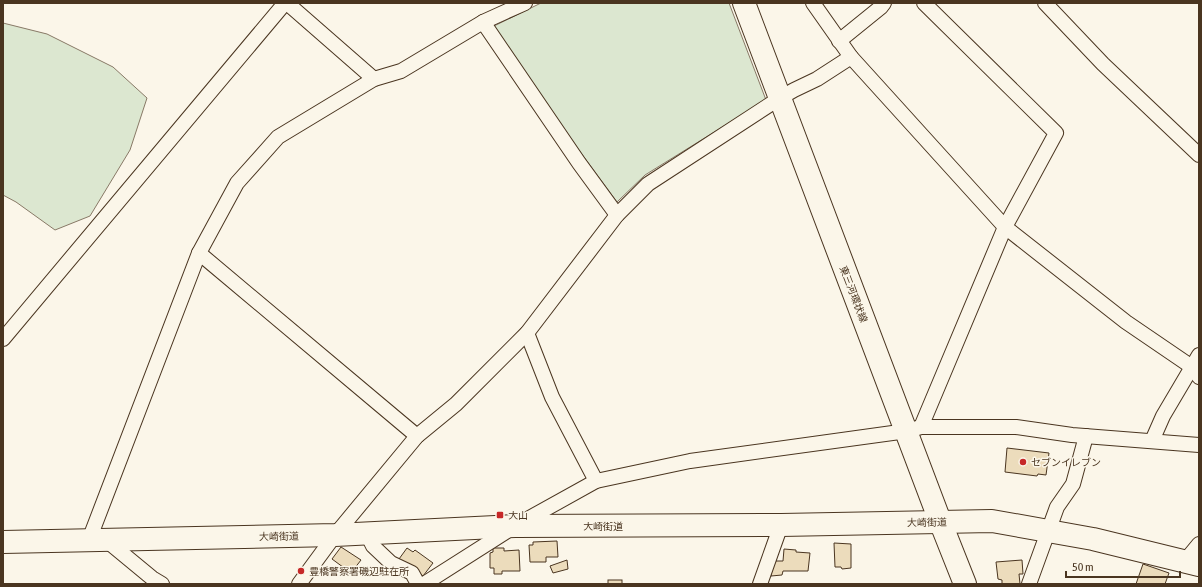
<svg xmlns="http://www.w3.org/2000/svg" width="1202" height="587" font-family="'Asap Condensed','Noto Sans JP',sans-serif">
<rect width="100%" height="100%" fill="#fbf6e9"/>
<g fill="#dce7d0" stroke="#887966">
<polygon points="541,3 729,3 766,100 645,175 617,202 559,123 494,26"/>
<polygon points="3,23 47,34 113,67 147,98 130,150 90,216 55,230 16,202 3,195"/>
</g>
<g fill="#ecdcbc" stroke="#4a3520">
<polygon points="1007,448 1049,453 1046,475 1038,474 1037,476 1005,472"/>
<polygon points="557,541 558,557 546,557 546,562 530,562 529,545 533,545 533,542"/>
<polygon points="834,543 851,544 851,568 842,569 841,567 835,567"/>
<polygon points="341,547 361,560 351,573 332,559"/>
<polygon points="407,548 413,552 415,550 433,563 423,576 399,559"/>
<polygon points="493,548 504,548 504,551 519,550 520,571 502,571 502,574 494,574 494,568 490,568 490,553 493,552"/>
<polygon points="784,549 796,550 796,552 810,553 808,571 783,571 782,575 771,576 771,561 783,561"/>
<polygon points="567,560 568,569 553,573 550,566"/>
<polygon points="1022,560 1023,574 1019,574 1020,584 1002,584 1002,580 998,579 996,562"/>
<polygon points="1143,564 1169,573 1165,584 1136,584"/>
<rect x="608" y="580" width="14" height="4"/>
</g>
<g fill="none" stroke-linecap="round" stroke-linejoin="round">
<g stroke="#4a3520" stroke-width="16">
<g id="street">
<polyline points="287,3 374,79"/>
<polyline points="1045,3 1103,64 1199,155"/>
<polyline points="483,22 579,163 617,215"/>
<polyline points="839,41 881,7 884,3"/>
<polyline points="851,57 1005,227 1126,322 1192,367 1199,377"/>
<polyline points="199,253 417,436"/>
<polyline points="527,333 552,397 596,481"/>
<polyline points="3,339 285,3"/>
<polyline points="921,427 1005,227 1056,133 924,3"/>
<polyline points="1152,441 1163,416 1199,355"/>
<polyline points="367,534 373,546 391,563 412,573 418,584"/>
<polyline points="89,540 199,253 237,183 278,137 374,79 401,71 483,22 525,3"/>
<polyline points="106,540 152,578 162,584"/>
<polyline points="1185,561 1199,544"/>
<polyline points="299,584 335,535 417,436 456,404 527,333 617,215 648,184 780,98 794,90 817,79 851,57 813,3"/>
<polyline points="424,584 515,526 596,481 690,461 907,431 921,427 1016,427 1072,435 1199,445"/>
<polyline points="760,584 781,525"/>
<polyline points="1029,584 1057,507 1073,484 1086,436"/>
</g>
</g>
<g stroke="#4a3520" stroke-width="24">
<g id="primary">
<polyline points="744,3 940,521 965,584"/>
<polyline points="3,542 335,535 515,526 781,525 992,521 1093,539 1199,565"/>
</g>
</g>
<use href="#street" stroke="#fbf6e9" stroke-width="14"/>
<use href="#primary" stroke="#fbf6e9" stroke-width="22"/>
</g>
<g fill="#c62828" stroke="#fbf6e9" stroke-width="1.5">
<circle cx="1023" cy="462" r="4"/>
<rect x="496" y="511" width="8" height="8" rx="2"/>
<circle cx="301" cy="571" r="4"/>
</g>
<g text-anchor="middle" stroke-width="3" stroke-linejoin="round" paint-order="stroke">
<g font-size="10" fill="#4a3520" stroke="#fbf6e9">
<text transform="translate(854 294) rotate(69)" y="4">東三河環状線</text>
<text transform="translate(927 522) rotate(-1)" y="4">大崎街道</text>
<text x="603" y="530">大崎街道</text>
<text transform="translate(279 536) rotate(-1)" y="4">大崎街道</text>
</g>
<g font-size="10" fill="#4a3520" stroke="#fbf6e9" text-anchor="start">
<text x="1031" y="466">セブンイレブン</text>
<text x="508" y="519">大山</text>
<text x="309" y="575">豊橋警察署磯辺駐在所</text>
</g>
</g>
<rect width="1202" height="587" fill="none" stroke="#4a3520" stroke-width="8"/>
<path d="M1066 571v6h114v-6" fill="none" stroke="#4a3520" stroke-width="2"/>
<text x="1072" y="571" font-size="12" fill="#4a3520" stroke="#fbf6e9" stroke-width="3" paint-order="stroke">50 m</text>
</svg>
